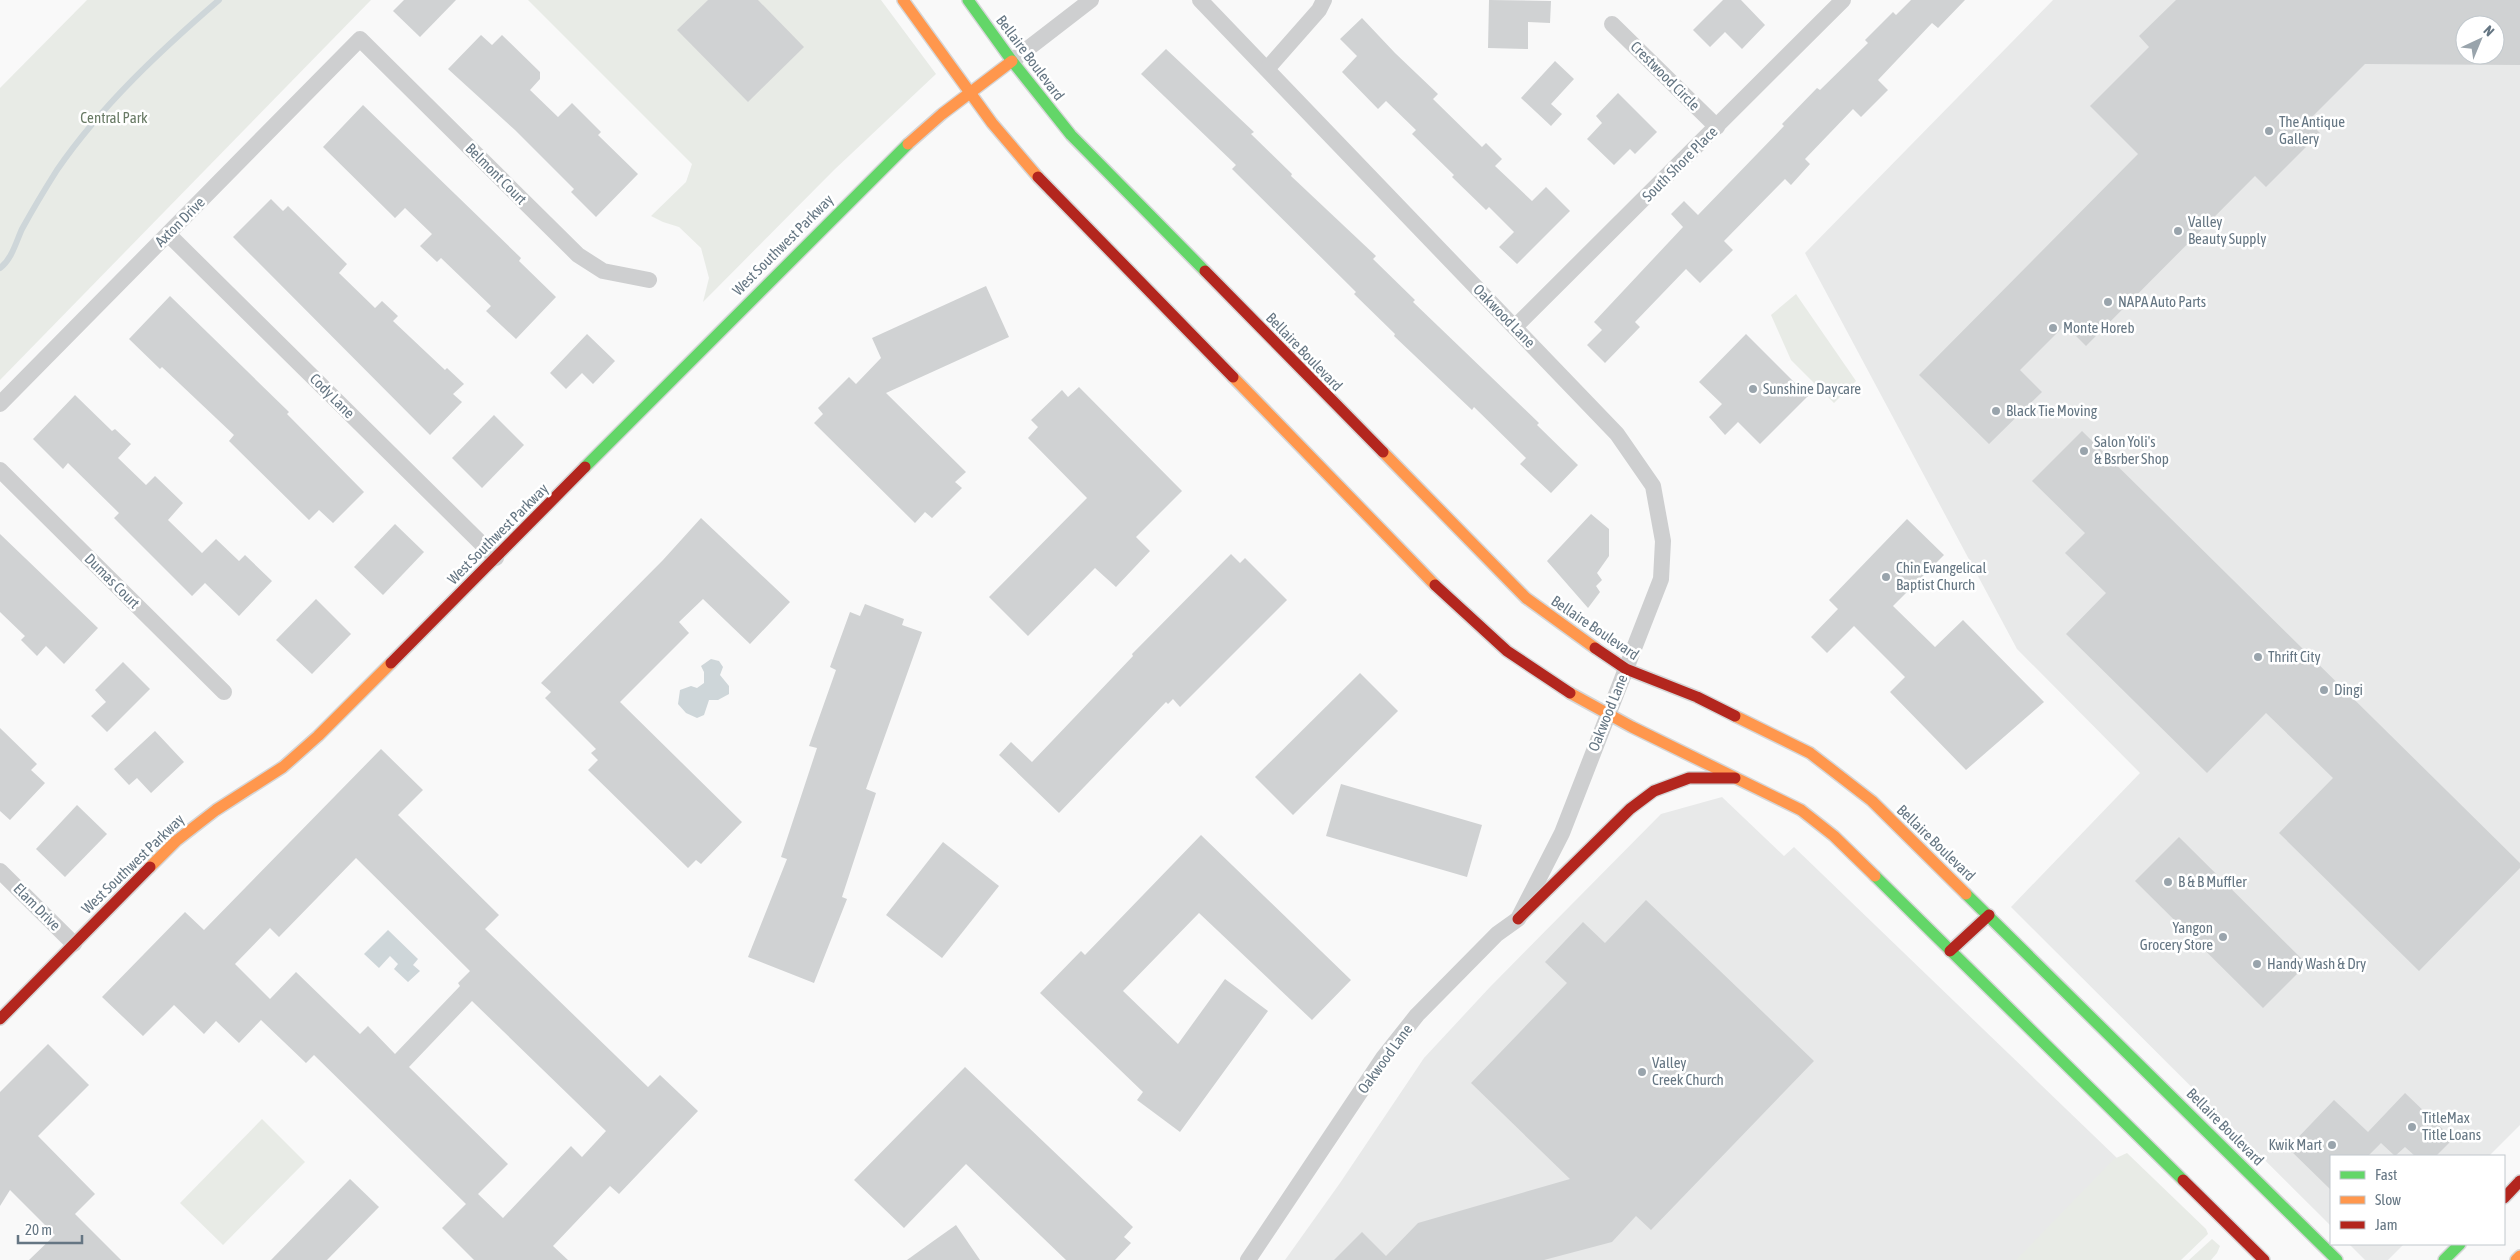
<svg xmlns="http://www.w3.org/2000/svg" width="2520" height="1260" font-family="'Asap Condensed',sans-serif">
<rect width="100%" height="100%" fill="#f9f9f9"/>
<g fill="#e8e9e9" fill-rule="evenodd">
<path d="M2053 0H2520V1125L2489 1156H2331V1226L2011 907 2140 773 2017 649 1805 253ZM2465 25H2495V55H2465Z"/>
<polygon points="1722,797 1784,856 1794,847 2118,1159 2021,1260 1285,1260 1340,1183 1424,1058 1490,987 1661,814"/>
<polygon points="2349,1244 2404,1244 2388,1260 2365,1260"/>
</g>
<g fill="#e8ebe6">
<polygon points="87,0 371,0 0,380 0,88"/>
<polygon points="528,0 881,0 936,74 834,170 703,302 709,278 701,248 679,227 663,222 651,216 686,182 692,164"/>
<polygon points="1796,294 1856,381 1834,403 1791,360 1771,315"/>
<polygon points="262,1119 305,1162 223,1245 180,1203"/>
<polygon points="2127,1153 2206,1229 2208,1234 2181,1260 2016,1260 2114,1159"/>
<polygon points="2212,1239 2220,1246 2217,1253 2211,1260 2189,1260"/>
</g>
<g fill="#ced6d9">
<polygon points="711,659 719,661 723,667 720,675 729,686 729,694 718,700 709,700 704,715 697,718 686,713 678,704 680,690 691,686 697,688 704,683 704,672 701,666"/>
<polygon points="388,930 418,959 413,965 420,971 408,982 394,969 398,964 390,956 379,968 364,954"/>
</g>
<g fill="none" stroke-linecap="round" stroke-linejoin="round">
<path stroke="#ced6d9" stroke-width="6" d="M0 268C12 259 16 242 22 229 33 209 45 189 57 170 101 106 160 51 219 0"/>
</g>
<g fill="#d0d2d3" fill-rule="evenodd">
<polygon points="404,0 456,0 420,37 393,11"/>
<polygon points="708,0 758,0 804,47 748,102 677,30"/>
<polygon points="1489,0 1551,1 1550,23 1528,22 1528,49 1488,48"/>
<polygon points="1723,0 1741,0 1765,25 1742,49 1725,32 1710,47 1693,30"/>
<polygon points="1911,0 1965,0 1938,28 1932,23 1878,80 1888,90 1861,117 1853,109 1805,159 1810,164 1791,185 1785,179 1724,241 1733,250 1700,283 1686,269 1635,322 1640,327 1605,363 1587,345 1602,330 1594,322 1683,227 1671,214 1684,201 1698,215 1784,126 1782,124 1817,88 1820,90 1868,43 1865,40 1893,12 1896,15"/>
<path d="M2176 0H2520V65L2365 64 2308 121 2320 133 2266 187 2255 176 2086 346 2065 325 2020 370 2042 392 1989 444 1919 375 2138 154 2090 106 2149 47 2139 36ZM2465 25H2495V55H2465Z"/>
<polygon points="1362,18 1395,53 1438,94 1433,99 1482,147 1486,143 1502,159 1495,166 1532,201 1546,187 1570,211 1517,264 1499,247 1514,232 1489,207 1486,210 1452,177 1454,175 1412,134 1416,130 1386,101 1378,109 1342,72 1357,56 1340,39"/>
<polygon points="481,35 492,45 502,35 540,72 540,79 530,90 558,117 572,103 601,132 598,135 638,174 596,217 571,192 574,189 515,130 448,69"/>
<polygon points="1166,49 1254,132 1251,134 1292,174 1291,176 1376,256 1373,259 1415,300 1413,302 1539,423 1537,425 1578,465 1551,493 1520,464 1526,458 1474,407 1472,410 1394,336 1395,334 1354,294 1356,292 1232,169 1236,165 1141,74"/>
<polygon points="1555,61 1574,79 1551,104 1562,114 1551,126 1521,98"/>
<polygon points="1618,93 1657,132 1635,154 1630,149 1614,165 1587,139 1602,123 1596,116"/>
<polygon points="363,105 521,258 519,261 556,297 516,339 486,311 491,306 441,258 437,262 420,246 432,234 405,208 395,218 323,147"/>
<polygon points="271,199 283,211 288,206 347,264 339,273 375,308 382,301 398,316 393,321 445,370 447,368 464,384 453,394 462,402 430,435 233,237"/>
<polygon points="986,286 1009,337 886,393 966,472 955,482 962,488 932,518 925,512 915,523 814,423 823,414 818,408 849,377 856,384 881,358 872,338"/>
<polygon points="170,296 289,412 287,414 364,492 333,523 319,510 309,520 229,441 234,435 162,367 160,369 129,339"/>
<polygon points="587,334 615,361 593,384 582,373 566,389 550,373"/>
<polygon points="1746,334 1808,396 1760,444 1738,422 1725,435 1709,417 1722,404 1699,382"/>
<polygon points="1079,387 1182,491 1136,537 1150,551 1116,587 1095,568 1028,636 989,597 1087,498 1028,438 1038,427 1031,420 1062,390 1068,397"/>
<polygon points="75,395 112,431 115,429 131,444 118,458 146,485 155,476 183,503 168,520 202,553 216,539 239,561 245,555 272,581 239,616 205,583 192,596 114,518 119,513 68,463 63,469 33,439"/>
<polygon points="494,415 524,445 482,488 452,458"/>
<polygon points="2082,431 2520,863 2520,868 2419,971 2279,833 2333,778 2266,713 2207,773 2066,634 2106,593 2065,553 2085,533 2032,481"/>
<polygon points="1591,514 1609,529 1609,556 1597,573 1602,580 1596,586 1600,592 1588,608 1547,561"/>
<polygon points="701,518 790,602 750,644 703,599 679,622 689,633 620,702 742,822 701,864 696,860 688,868 588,770 598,760 591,753 596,749 545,698 551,692 541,683 663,560"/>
<polygon points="1907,519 1944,555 1893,606 1935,647 1963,620 2044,702 1966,770 1890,692 1905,677 1854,626 1827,653 1811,637 1838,609 1829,600"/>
<polygon points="395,524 424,552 383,595 354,567"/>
<polygon points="0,534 98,628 64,664 46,646 37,656 21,640 25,636 0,612"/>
<polygon points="1231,554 1240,563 1245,558 1287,600 1180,707 1173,699 1168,704 1166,702 1059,813 999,755 1011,742 1032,762 1133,656 1132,654"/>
<polygon points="316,599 351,634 312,674 276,640"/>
<polygon points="865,604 904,619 902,625 922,632 866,789 876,793 842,897 847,899 814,983 748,957 787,859 781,857 817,748 809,746 836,670 830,667 850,612 860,616"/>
<polygon points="123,662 150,689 107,732 91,716 106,702 95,690"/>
<polygon points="1360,673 1398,711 1293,815 1255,777"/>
<polygon points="0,728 37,764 31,770 45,783 10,820 0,811"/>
<polygon points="155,731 184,762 151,793 137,778 129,785 114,769"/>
<path d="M381 749 423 790 398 815 499 915 485 929 648 1087 660 1075 698 1111 619 1194 610 1186 553 1246 568 1260H474L442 1228 466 1204 314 1055 306 1063 261 1020 239 1043 216 1021 204 1034 174 1005 143 1036 102 997 185 912 204 930ZM356 858 470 971 458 983 460 986 395 1054 368 1026 360 1034 296 972 270 999 235 964 270 928 279 937ZM472 1001 606 1131 582 1157 571 1146 503 1218 478 1194 508 1164 409 1067Z"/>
<polygon points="1341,784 1482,825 1467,877 1326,836"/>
<polygon points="77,805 107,834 65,877 36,849"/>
<polygon points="1201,835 1351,980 1312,1020 1199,913 1123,991 1178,1044 1225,979 1268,1011 1180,1132 1137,1100 1143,1092 1040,993 1081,951 1085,955"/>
<polygon points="2179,837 2307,964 2263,1008 2135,881"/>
<polygon points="943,842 999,886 942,958 886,915"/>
<polygon points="1646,900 1814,1061 1651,1230 1636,1216 1612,1242 1544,1260 1334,1260 1362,1232 1386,1256 1418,1223 1570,1179 1471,1083 1567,983 1545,962 1583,922 1605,943"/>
<polygon points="48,1044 89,1085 38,1136 95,1194 75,1214 121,1260 29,1260 55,1235 10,1190 0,1206 0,1092"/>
<polygon points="965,1067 1133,1227 1124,1237 1131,1243 1115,1260 1066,1260 966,1164 904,1228 854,1180"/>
<polygon points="2405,1093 2453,1139 2436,1156 2415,1156 2405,1147 2395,1156 2381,1143 2368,1156 2331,1156 2331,1190 2288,1148 2334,1100 2368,1132"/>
<polygon points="350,1179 379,1207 327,1260 271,1260"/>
<polygon points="956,1225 980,1260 907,1260 932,1242"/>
</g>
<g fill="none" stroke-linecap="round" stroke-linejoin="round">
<g stroke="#d5d6d7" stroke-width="14">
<g id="fast">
<polyline points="968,0 1012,61 1071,135 1205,271"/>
<polyline points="585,467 908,144"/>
<polyline points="1875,876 2183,1180"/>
<polyline points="1966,894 2337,1260"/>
<polyline points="2444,1260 2460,1244"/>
</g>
</g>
<g stroke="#d5d6d7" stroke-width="14">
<g id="slow">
<polyline points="903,0 992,123 1038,177"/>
<polyline points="908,144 942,114 1012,61"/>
<polyline points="1233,377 1435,585"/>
<polyline points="1383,452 1526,598 1595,648"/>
<polyline points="1570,693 1632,727 1801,810 1834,836 1875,876"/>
<polyline points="1735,716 1810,753 1872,801 1966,894"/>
<polyline points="150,867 176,841 216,810 283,767 318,736 391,663"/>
<polyline points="2516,1260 2520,1256"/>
</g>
</g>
<g stroke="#d5d6d7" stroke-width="14">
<g id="jam">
<polyline points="1038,177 1233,377"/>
<polyline points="1205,271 1383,452"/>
<polyline points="1435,585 1507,651 1570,693"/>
<polyline points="1595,648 1626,669 1697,697 1735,716"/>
<polyline points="391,663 585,467"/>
<polyline points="1518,919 1630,809 1654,791 1689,778 1735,778"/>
<polyline points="1950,951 1989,915"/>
<polyline points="0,1019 150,867"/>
<polyline points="2183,1180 2264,1260"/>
<polyline points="2504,1198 2520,1181"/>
</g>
</g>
<g stroke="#cecfd0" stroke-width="16">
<polyline points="1200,0 1617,434 1653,486 1663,541 1661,579 1562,833 1518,919 1497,934 1417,1015 1383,1058 1248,1260"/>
<polyline points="1612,24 1717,127"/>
<polyline points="1012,61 1091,0"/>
<polyline points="1267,69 1319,10 1324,0"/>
<polyline points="168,234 496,558"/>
<polyline points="1515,327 1843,0"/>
<polyline points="0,404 360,39 578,255 603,271 649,280"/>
<polyline points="0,470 224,692"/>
<polyline points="0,871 74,944"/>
</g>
<use href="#fast" stroke="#63d668" stroke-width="11"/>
<use href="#slow" stroke="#ff974d" stroke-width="11"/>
<use href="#jam" stroke="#b3261e" stroke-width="11"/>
</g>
<g fill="#99a4ac" stroke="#fff" stroke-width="2">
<circle cx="2269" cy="131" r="5"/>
<circle cx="2178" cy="231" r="5"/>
<circle cx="2108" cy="302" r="5"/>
<circle cx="2053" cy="328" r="5"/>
<circle cx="1753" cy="389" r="5"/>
<circle cx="1996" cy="411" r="5"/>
<circle cx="2084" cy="451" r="5"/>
<circle cx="1886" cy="577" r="5"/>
<circle cx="2258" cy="657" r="5"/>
<circle cx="2324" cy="690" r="5"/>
<circle cx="2168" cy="882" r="5"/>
<circle cx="2223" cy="937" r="5"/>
<circle cx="2257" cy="964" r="5"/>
<circle cx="1642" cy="1072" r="5"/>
<circle cx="2412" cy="1127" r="5"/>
<circle cx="2332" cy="1145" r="5"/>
</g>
<g text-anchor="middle" stroke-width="5" stroke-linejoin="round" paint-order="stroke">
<g font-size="15" fill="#657683" stroke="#fff">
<text transform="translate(1030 58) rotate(53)" y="5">Bellaire Boulevard</text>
<text transform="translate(1665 76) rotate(45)" y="5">Crestwood Circle</text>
<text transform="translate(1680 164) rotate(-45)" y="5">South Shore Place</text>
<text transform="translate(496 174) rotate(45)" y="5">Belmont Court</text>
<text transform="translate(180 222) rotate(-45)" y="5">Axton Drive</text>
<text transform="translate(783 245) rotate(-45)" y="5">West Southwest Parkway</text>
<text transform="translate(1504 316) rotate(46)" y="5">Oakwood Lane</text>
<text transform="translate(1304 352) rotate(46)" y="5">Bellaire Boulevard</text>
<text transform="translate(332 396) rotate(45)" y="5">Cody Lane</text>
<text transform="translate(498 534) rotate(-45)" y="5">West Southwest Parkway</text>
<text transform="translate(112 581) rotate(45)" y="5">Dumas Court</text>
<text transform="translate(1595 628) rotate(34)" y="5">Bellaire Boulevard</text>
<text transform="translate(1608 713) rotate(-68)" y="5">Oakwood Lane</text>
<text transform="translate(1936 843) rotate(44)" y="5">Bellaire Boulevard</text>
<text transform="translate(133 864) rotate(-44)" y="5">West Southwest Parkway</text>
<text transform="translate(37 907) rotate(45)" y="5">Elam Drive</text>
<text transform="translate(1385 1059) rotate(-54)" y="5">Oakwood Lane</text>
<text transform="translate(2225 1127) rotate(45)" y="5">Bellaire Boulevard</text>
</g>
<g font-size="15" fill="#687a64" stroke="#fff">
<text x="114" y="123">Central Park</text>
</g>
<g font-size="15" fill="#657683" stroke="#fff" text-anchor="start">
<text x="2279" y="127">The Antique<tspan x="2279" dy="17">Gallery</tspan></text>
<text x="2188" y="227">Valley<tspan x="2188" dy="17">Beauty Supply</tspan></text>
<text x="2118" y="307">NAPA Auto Parts</text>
<text x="2063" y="333">Monte Horeb</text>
<text x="1763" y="394">Sunshine Daycare</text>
<text x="2006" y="416">Black Tie Moving</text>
<text x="2094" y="447">Salon Yoli's<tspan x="2094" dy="17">&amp; Bsrber Shop</tspan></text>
<text x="1896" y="573">Chin Evangelical<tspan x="1896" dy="17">Baptist Church</tspan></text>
<text x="2268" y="662">Thrift City</text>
<text x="2334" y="695">Dingi</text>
<text x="2178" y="887">B &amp; B Muffler</text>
<text x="2213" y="933" text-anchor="end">Yangon<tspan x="2213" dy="17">Grocery Store</tspan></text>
<text x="2267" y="969">Handy Wash &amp; Dry</text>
<text x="1652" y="1068">Valley<tspan x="1652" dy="17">Creek Church</tspan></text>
<text x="2422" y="1123">TitleMax<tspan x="2422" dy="17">Title Loans</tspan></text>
<text x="2322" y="1150" text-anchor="end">Kwik Mart</text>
</g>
</g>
<rect x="2330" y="1155" width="175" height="90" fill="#ffffff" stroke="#c1c8cd"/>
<rect x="2340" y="1171" width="25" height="8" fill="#63d668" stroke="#c1c8cd"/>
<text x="2375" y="1180" font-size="15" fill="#657683">Fast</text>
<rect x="2340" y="1196" width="25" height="8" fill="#ff974d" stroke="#c1c8cd"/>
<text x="2375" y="1205" font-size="15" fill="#657683">Slow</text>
<rect x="2340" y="1221" width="25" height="8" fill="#b3261e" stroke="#c1c8cd"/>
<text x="2375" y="1230" font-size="15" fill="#657683">Jam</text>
<g transform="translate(2480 40) rotate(44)"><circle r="24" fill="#ffffff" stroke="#c1c8cd"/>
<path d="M0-4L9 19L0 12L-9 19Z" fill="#99a4ac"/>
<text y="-8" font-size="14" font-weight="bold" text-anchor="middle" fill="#657683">N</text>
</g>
<path d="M18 1235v8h64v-8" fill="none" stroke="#657683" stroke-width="2.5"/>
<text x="25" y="1235" font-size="15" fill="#657683" stroke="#ffffff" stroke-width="4" paint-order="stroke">20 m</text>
</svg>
